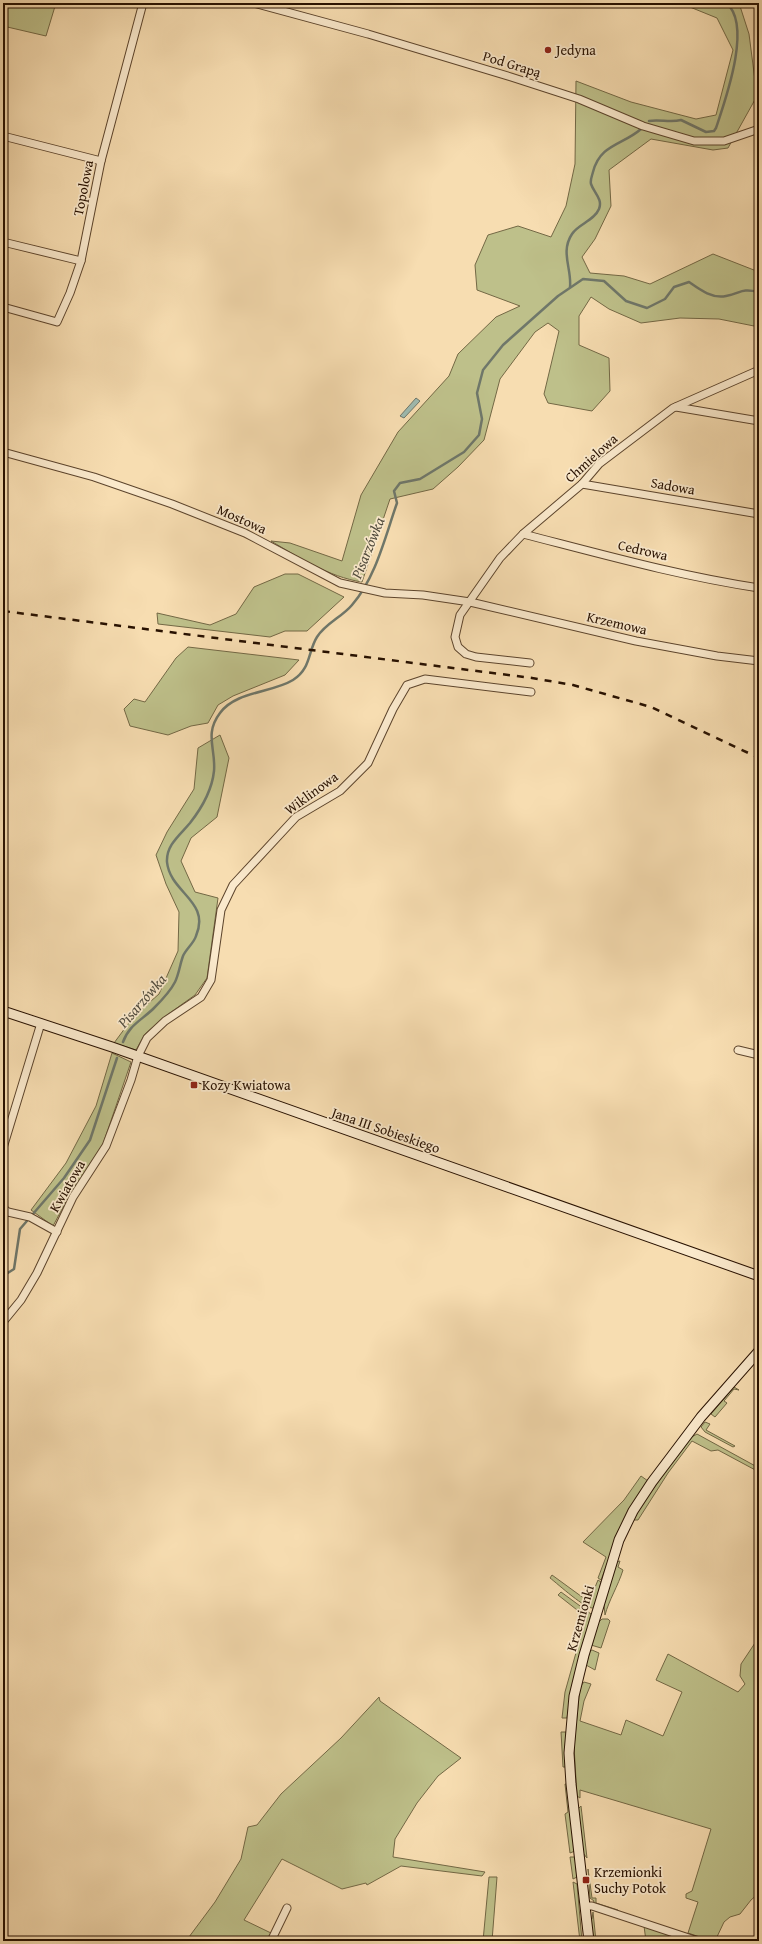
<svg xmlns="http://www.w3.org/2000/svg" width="762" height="1944" font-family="'Gentium Book Plus',serif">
<rect width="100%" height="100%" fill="#f7ddb1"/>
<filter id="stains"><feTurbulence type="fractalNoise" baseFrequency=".005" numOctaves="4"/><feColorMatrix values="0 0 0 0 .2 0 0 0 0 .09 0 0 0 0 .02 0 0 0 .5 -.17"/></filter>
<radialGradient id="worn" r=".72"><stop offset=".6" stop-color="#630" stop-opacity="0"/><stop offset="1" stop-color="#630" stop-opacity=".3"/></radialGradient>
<g fill="#bec08a" stroke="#736845">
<polygon points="3,3 56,3 46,36 3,26"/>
<path d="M680 3H739L749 34 757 96 728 148 713 150 651 139 609 170 611 206 595 239 582 257 590 273 624 276 650 284 713 254 759 272V327L719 319 680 318 641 323 609 309 591 297 579 316V345L609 358 610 391 592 411 548 403 544 394 559 331 548 323 535 332 500 379 484 440 458 467 433 489 390 499 362 582C329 577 298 557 271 541L290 543 342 561 361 495 398 432 449 376 458 354 496 317 520 306 477 290 475 265 488 235 518 226 551 237 566 206 575 164 576 81 631 102 696 119 716 115 733 50 717 18Z"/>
<polygon points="285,574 298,574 344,597 307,631 285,631 270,637 158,624 157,613 210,625 236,614 254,587"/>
<polygon points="188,647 299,660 285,675 233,696 218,705 208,723 191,726 168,735 130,726 124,709 134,699 145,702 176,658"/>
<polygon points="220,735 229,758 217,817 191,838 181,861 195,892 218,898 207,978 195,995 167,1015 145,1034 136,1050 114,1043 134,1016 159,994 178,951 179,912 166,884 156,855 167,832 194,789 198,748"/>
<polygon points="112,1053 131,1062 103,1144 69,1196 53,1226 31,1210 66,1163 96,1106"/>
<polygon points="734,1387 739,1390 734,1389 724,1401 727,1403 715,1417 711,1414"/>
<polygon points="705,1422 710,1424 706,1430 735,1446 733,1447 705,1432 701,1427"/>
<polygon points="697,1434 759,1468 759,1472 718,1450 711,1451 692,1441 668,1473 638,1520 633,1520 643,1503 690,1438"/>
<polygon points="641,1476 648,1481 624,1519 601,1580 598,1578 606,1557 583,1542 624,1500"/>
<path d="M620 1561 618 1567 623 1570C618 1586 609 1600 605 1615L604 1605 616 1562Z"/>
<path d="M552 1575 589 1602 598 1580 601 1582 594 1608C586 1610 558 1584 550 1578Z"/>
<polygon points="561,1592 591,1614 571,1692 567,1718 562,1718 565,1692 586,1617 558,1595"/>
<polygon points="602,1619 608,1619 610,1621 601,1648 591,1645 598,1623"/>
<polygon points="759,1637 759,1893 751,1900 740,1914 730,1917 724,1922 715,1941 712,1941 688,1933 698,1902 686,1898 686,1894 692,1891 711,1829 580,1790 580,1798 577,1796 574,1746 580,1687 584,1682 591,1684 584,1701 580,1721 621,1735 626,1720 663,1736 682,1692 656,1680 668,1654 738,1692 745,1684 740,1676 741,1664"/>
<polygon points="592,1650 599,1653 595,1670 586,1665 590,1651"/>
<polygon points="379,1697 380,1701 461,1758 438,1776 417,1803 395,1839 393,1857 485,1872 482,1876 401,1866 367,1885 366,1883 342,1889 282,1859 244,1920 271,1933 268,1941 186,1941 215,1902 241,1859 248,1827 257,1825 281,1794 341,1738"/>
<polygon points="561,1732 566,1732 566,1767 563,1767"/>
<polygon points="565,1784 567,1784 575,1851 570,1853 565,1814 568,1812"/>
<polygon points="581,1806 587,1858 583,1853 578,1809"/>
<polygon points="570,1857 575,1857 577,1877 573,1879"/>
<polygon points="588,1869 592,1898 596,1898 596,1903 618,1910 617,1911 593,1903 594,1901 590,1898"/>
<polygon points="489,1877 497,1877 492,1941 483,1941"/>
<polygon points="573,1882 577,1884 582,1941 580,1941"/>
<polygon points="593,1912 596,1941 593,1941 590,1920 592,1919"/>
<polygon points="644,1926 689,1941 646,1941"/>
</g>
<polygon fill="#9ebbb1" stroke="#6f776a" points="416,398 420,401 404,418 400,416"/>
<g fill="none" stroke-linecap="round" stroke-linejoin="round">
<g stroke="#6f776a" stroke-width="2.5">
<path d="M649 121C660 119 670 123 681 120L706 132 714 131 716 128C725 101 753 24 726 3"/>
<path d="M570 287C572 269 560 252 572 234 578 224 594 221 599 209 603 199 594 193 591 184 590 180 592 176 593 172 600 144 623 145 641 129"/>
<path d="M123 1042C129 1025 142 1020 154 1008 161 1001 171 990 175 982 179 974 180 964 183 956 186 949 194 943 196 936 211 901 170 893 167 862 166 845 180 835 190 823 201 809 212 790 214 771 216 749 204 734 220 713 236 691 272 693 293 680 311 669 308 651 317 637 326 623 342 617 352 605 376 577 385 537 397 503L394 491 400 483 420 479 464 452 479 435 482 419 477 393 483 370 503 345 558 296 583 279 604 281 626 301 647 308 665 299 674 287 689 282C699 289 712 299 726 296 742 293 740 288 759 292"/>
<polyline points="3,1276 14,1269 20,1229 64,1178 90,1140 117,1058"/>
</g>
<g stroke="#5c442c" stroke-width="9">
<g id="street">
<polyline points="254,3 368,34 511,77 579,99 643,126 694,141 724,141 759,129"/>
<polyline points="3,136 101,161"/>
<polyline points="3,242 81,261"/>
<polyline points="3,307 57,322 70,293 81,261 101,161 143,3"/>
<polyline points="676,407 759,421"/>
<polyline points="3,452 94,477 172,504 245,533 340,583 385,593 423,595 470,602 636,641 717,656 759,661"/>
<polyline points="582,484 759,514"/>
<path d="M523 534C601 554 679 576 759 588"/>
<polyline points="530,663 476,657 466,654 458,647 455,637 460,615 500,558 523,534 582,484 599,464 673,408 759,370"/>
<polyline points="738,1050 759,1055"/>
<polyline points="3,1148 41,1023"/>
<polyline points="3,1208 8,1212 30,1217 57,1232"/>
<polyline points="3,1322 21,1300 37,1273 73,1197 106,1146 131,1080 138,1056 147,1038 165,1021 201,997 211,980 221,910 233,885 296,817 340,791 368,763 393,709 407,685 425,679 531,692"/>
<polyline points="585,1906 592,1906 698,1941"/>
<polyline points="271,1941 287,1908"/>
</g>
</g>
<g stroke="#281100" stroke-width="11">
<g id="secondary">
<polyline points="3,1011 112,1047 759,1276"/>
<polyline points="589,1941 571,1784 569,1753 574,1696 584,1655 619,1540 633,1511 652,1482 701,1417 759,1351"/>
</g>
</g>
<use href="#street" stroke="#fae9cc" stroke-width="7"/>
<use href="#secondary" stroke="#fae9cc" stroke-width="9"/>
<polyline stroke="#281100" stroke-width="2.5" stroke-dasharray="7 7" stroke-linecap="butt" points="3,611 532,678 573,685 651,707 759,758"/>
</g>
<g fill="#8f2418" stroke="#fae9cc" stroke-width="1.5">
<circle cx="548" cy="50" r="4"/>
<rect x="190" y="1081" width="8" height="8" rx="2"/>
<rect x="582" y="1876" width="8" height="8" rx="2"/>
</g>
<g text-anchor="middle" stroke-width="3.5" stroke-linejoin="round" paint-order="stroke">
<g font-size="14" fill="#281100" stroke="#fae9cc" text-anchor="start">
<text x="556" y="55">Jedyna</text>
<text x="202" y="1090">Kozy Kwiatowa</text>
<text x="594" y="1877">Krzemionki<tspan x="594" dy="16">Suchy Potok</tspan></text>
</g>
<g font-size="14" fill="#281100" stroke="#fae9cc">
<text transform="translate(512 64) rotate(17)" y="5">Pod Grapą</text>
<text transform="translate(83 188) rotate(-79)" y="5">Topolowa</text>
<text transform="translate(591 458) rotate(-42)" y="5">Chmielowa</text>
<text transform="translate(673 486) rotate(10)" y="5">Sadowa</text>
<text transform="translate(242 519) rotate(24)" y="5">Mostowa</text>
<text transform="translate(643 550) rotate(13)" y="5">Cedrowa</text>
<text transform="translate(617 623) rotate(13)" y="5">Krzemowa</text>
<text transform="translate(311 793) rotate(-36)" y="5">Wiklinowa</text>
<text transform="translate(386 1130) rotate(19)" y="5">Jana III Sobieskiego</text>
<text transform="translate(67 1186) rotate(-60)" y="5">Kwiatowa</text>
<text transform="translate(580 1618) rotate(-74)" y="5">Krzemionki</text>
</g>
<g font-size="15" font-style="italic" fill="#514c3e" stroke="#fae9cc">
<text transform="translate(368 548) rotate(-68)" y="5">Pisarzówka</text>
<text transform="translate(142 1001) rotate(-49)" y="5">Pisarzówka</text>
</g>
</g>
<rect width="762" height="1944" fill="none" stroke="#f7ddb1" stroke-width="16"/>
<rect x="4" y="4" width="754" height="1936" fill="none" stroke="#281100" stroke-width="2"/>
<rect x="8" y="8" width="746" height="1928" fill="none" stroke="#281100"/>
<rect width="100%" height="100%" filter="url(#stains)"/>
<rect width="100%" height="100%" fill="url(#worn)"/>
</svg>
